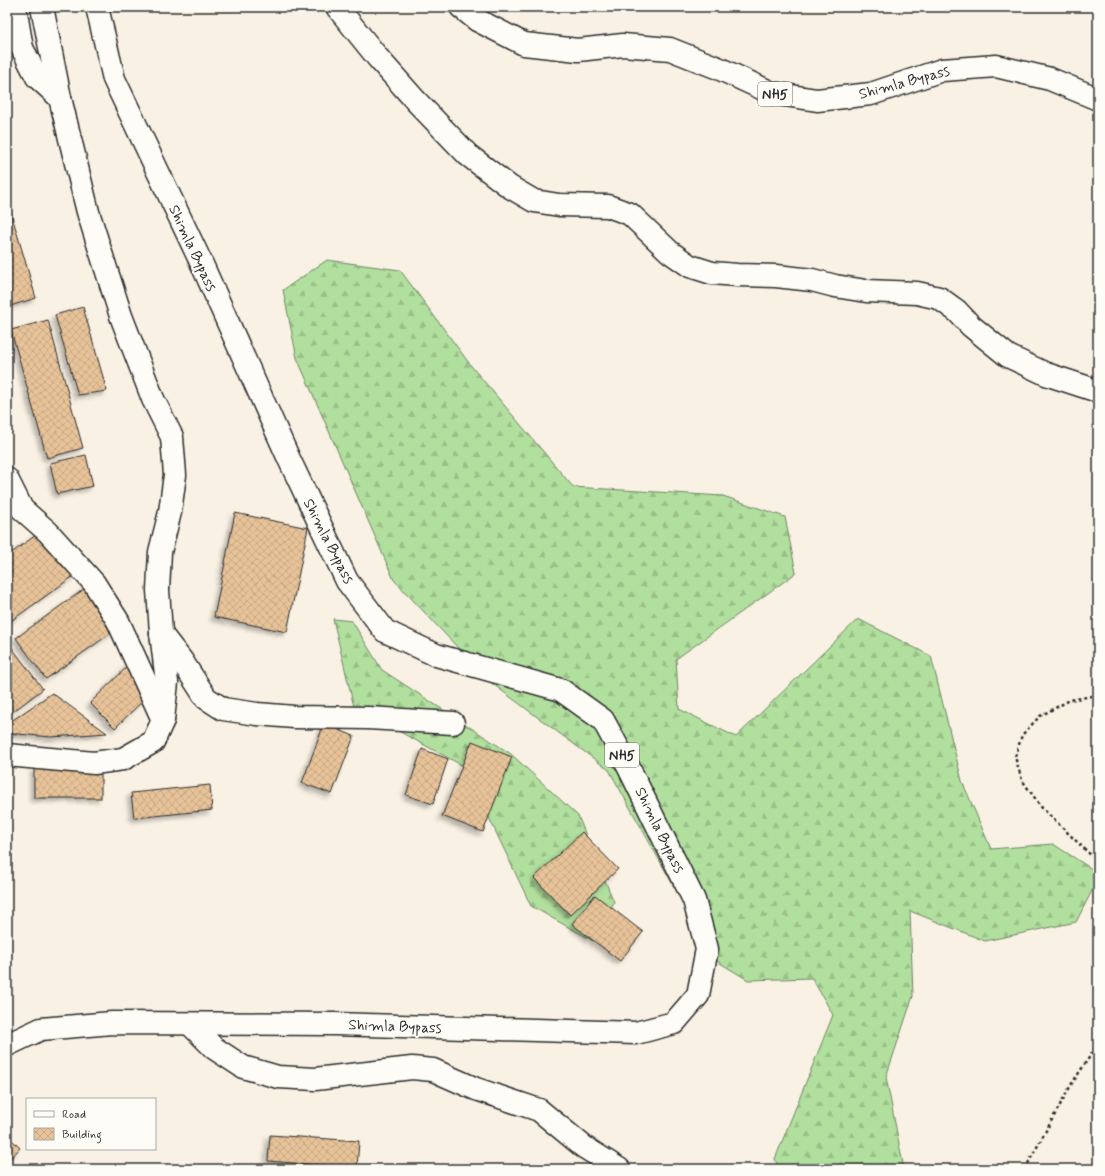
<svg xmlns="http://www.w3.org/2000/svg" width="1105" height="1176" font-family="Mynerve,sans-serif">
<defs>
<pattern id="forest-firs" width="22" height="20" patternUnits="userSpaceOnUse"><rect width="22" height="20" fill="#b1df9e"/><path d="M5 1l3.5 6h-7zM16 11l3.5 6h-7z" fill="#98c088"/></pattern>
<pattern id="building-cross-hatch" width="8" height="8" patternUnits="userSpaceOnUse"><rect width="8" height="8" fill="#e8c399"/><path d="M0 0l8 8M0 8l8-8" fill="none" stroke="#c7a884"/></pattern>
<filter id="shadow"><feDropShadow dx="-3.5" dy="3.5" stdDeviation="2" flood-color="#0004"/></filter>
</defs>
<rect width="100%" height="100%" fill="#f9f1e4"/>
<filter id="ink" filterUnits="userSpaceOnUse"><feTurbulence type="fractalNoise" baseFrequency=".025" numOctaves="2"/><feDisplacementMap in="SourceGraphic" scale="8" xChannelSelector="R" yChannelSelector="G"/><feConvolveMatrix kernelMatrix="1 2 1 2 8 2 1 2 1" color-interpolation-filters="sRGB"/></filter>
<g filter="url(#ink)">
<g fill="url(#forest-firs)" stroke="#6e8564">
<polygon points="327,260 400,270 472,367 573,487 723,496 785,517 796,573 676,659 679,709 736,737 858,619 931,656 962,781 991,849 1053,844 1098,873 1098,879 1076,922 985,941 910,911 913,996 886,1077 904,1169 779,1169 775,1159 833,1015 812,978 748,980 715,960 609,770 490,682 394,580 297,358 283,290"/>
<polygon points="333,619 352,621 382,670 511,754 578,816 614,902 593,941 531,906 465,767 354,707"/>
</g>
<g fill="url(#building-cross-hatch)" stroke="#2b2b2b" filter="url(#shadow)">
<polygon points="7,199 36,298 7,307"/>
<polygon points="83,307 107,391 78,395 55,315"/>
<polygon points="48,320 83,448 47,458 11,330"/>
<polygon points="86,455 93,486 57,494 50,463"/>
<polygon points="235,513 308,528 287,632 214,617"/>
<polygon points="50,525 82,570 8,623 7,556"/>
<polygon points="98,579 128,621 46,679 16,638"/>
<polygon points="10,645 43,689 7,716 7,647"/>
<polygon points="136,658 161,683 115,728 90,703"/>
<polygon points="52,693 107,733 51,737 7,733 7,724"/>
<polygon points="324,724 354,736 332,794 302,783"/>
<polygon points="472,741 512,757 483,832 442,816"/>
<polygon points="422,749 448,759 433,804 406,795"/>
<rect x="34" y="769" width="67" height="29"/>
<polygon points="210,785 212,810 134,818 131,793"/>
<polygon points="582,832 618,869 570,915 534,878"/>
<polygon points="595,895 643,932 620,961 572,924"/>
<polygon points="7,1135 20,1148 7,1162"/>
<polygon points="270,1135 359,1141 357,1168 268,1161"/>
</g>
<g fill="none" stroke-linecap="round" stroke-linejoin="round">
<g stroke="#2b2b2b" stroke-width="25">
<g id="minor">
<polyline points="15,7 22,48 37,77 60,98"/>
<polyline points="337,7 378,58 416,101 468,155 510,187 534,201 559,205 608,206 630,214 670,252 690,266 712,273 737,275 776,276 812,280 835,286 866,291 917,293 939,298 957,311 971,326 1008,356 1046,374 1098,391"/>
<polyline points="7,479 22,509 48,532 94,583 118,621 163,720"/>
<polyline points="161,634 182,661 206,698 223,709 257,714 294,717 368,718 453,723"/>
<polyline points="7,755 94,763 123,759 153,742 163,720 167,682 161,633 158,590 160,552 170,512 175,475 172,437 153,399 121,316 88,212 60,98 42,7"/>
<polyline points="190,1024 214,1048 243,1067 278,1077 315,1079 412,1068 433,1070 476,1089 539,1110 584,1147 619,1169"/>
</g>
</g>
<g stroke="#2b2b2b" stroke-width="25">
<g id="highway">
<polyline points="461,7 477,20 524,44 578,50 623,45 670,49 718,68 772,93 817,100 871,94 942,70 996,66 1050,79 1098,99"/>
<polyline points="7,1045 41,1029 112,1023 334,1024 636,1033 674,1023 698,995 707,949 694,900 628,766 603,720 561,690 436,655 385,631 347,581 289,459 200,260 114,79 97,7"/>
</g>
</g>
<g stroke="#2b2b2b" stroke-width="2.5" stroke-dasharray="3 3" stroke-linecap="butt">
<polyline points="1098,695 1070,700 1040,716 1022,735 1015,757 1022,780 1042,808 1098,862"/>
<polyline points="1025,1169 1071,1085 1098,1044"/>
</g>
<use href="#minor" stroke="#fdfcf7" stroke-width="22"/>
<use href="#highway" stroke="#fdfcf7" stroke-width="22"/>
</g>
</g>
<g text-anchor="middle" stroke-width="4" stroke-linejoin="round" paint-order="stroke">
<g fill="#fdfcf7" stroke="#6a6a68" stroke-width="1">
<rect x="758" y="82" width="34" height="24" rx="3"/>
<rect x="605" y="743" width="34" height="24" rx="3"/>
</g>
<g font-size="14" font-weight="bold" fill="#2b2b2b">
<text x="775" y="99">NH5</text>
<text x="622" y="760">NH5</text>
</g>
<g font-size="15" fill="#2b2b2b" stroke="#fdfcf7">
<text transform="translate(904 82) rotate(-15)" y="5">Shimla Bypass</text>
<text transform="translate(193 248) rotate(65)" y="5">Shimla Bypass</text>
<text transform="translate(329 541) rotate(63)" y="5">Shimla Bypass</text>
<text transform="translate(660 830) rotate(64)" y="5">Shimla Bypass</text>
<text transform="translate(395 1026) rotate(2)" y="5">Shimla Bypass</text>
</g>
</g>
<rect width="1105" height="1176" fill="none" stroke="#fdfcf7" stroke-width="24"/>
<rect x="12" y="12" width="1081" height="1152" fill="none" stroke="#2b2b2b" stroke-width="1.5" filter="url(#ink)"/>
<rect x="26" y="1098" width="130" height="52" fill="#fdfcf7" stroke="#a9a8a5"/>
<rect x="34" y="1111" width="20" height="6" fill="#fdfcf7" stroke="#a9a8a5"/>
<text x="62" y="1118" font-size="12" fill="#2b2b2b">Road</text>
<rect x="34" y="1128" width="20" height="12" fill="url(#building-cross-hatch)" stroke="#a9a8a5"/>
<text x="62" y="1138" font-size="12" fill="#2b2b2b">Building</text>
</svg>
